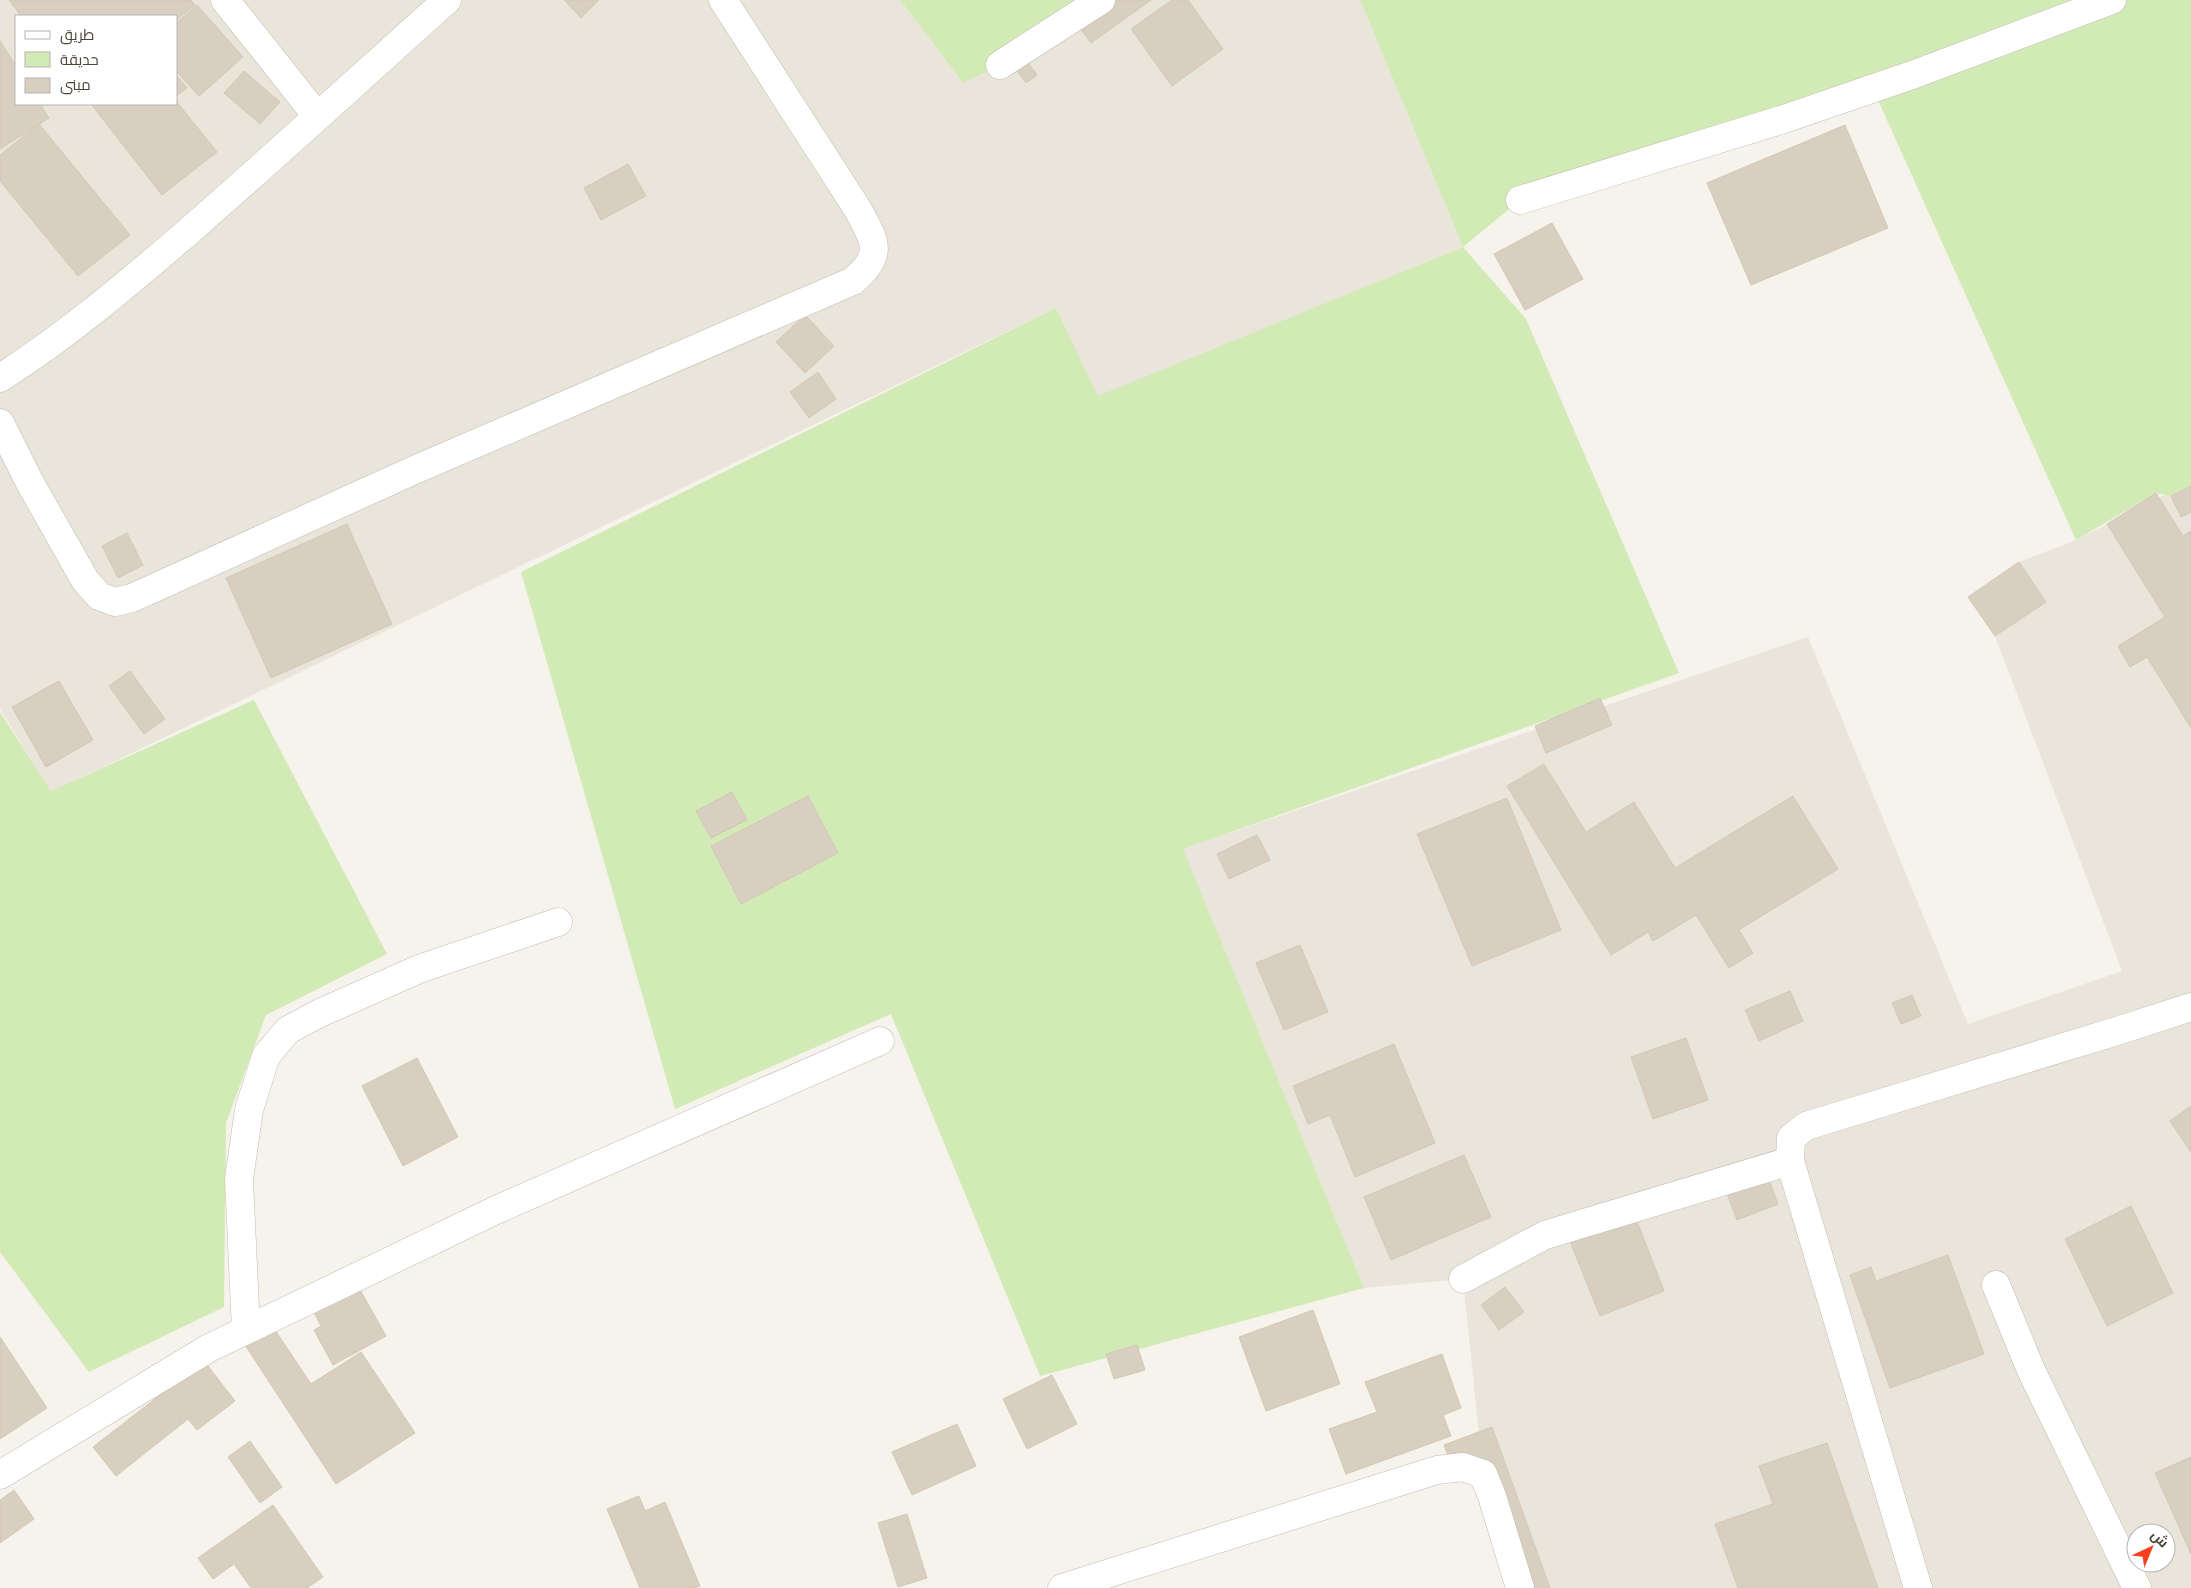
<svg xmlns="http://www.w3.org/2000/svg" width="2191" height="1588" font-family="'Asap Condensed',Cairo,sans-serif">
<rect width="100%" height="100%" fill="#f6f3ec"/>
<g fill="#eae5da" fill-rule="evenodd">
<path d="M0 0H900L963 83 1095 0H1360L1463 247 1098 397 1056 308 51 792 0 709ZM16 16H176V104H16Z"/>
<path d="M2191 481V1588H1518L1483 1474 1463 1279 1364 1288 1182 849 1808 637 1968 1024 2122 971 1995 636 1968 597 2019 562 2076 540ZM2136 1533H2166V1563H2136Z"/>
</g>
<g fill="#d2eab5">
<polygon points="900,0 1101,0 1000,65 963,83"/>
<polygon points="1360,0 2191,0 2191,486 2171,496 2156,493 2076,540 1873,89 1520,200 1463,247 1526,319 1679,673 1183,849 1364,1288 1040,1376 891,1014 675,1109 521,572 1056,308 1098,396 1463,247"/>
<polygon points="254,700 387,954 266,1015 226,1123 224,1307 89,1372 0,1252 0,712 51,791"/>
</g>
<g fill="#d8cfc1" stroke="#d3c7b4">
<polygon points="9,0 191,0 195,5 176,20 176,16 21,16"/>
<polygon points="564,0 599,0 581,18"/>
<polygon points="1109,0 1151,0 1091,43 1076,23"/>
<polygon points="1172,0 1188,0 1223,49 1172,86 1131,29"/>
<polygon points="197,5 243,57 199,96 176,71 176,23"/>
<polygon points="0,41 16,66 16,104 40,104 49,118 0,149"/>
<polygon points="1020,51 1037,75 1026,83 1009,60"/>
<polygon points="244,71 280,102 260,124 224,93"/>
<polygon points="176,75 187,88 176,96"/>
<polygon points="176,101 217,152 162,195 91,104 176,104"/>
<polygon points="39,124 130,235 78,276 0,181 0,155"/>
<polygon points="1845,125 1888,228 1751,285 1707,183"/>
<polygon points="628,164 646,196 601,220 584,188"/>
<polygon points="1552,223 1583,279 1525,310 1494,254"/>
<polygon points="805,315 834,346 805,373 776,342"/>
<polygon points="818,372 836,399 809,418 790,392"/>
<polygon points="2191,486 2191,512 2181,517 2171,496"/>
<polygon points="2156,493 2183,536 2191,531 2191,728 2147,657 2130,667 2118,646 2165,617 2107,524"/>
<polygon points="347,524 392,624 271,678 226,578"/>
<polygon points="127,533 143,565 118,578 102,546"/>
<polygon points="2019,562 2046,602 1995,636 1968,597"/>
<polygon points="130,671 165,719 144,734 109,686"/>
<polygon points="59,681 93,740 46,767 12,707"/>
<polygon points="1600,698 1612,725 1546,753 1535,726"/>
<polygon points="1544,764 1586,832 1634,802 1675,868 1793,796 1838,869 1739,930 1753,953 1729,968 1696,915 1653,941 1648,932 1611,955 1507,786"/>
<polygon points="732,792 747,820 711,838 696,811"/>
<polygon points="808,796 838,853 741,904 711,846"/>
<polygon points="1507,798 1561,930 1472,966 1417,834"/>
<polygon points="1257,835 1270,860 1229,879 1217,854"/>
<polygon points="1300,945 1328,1012 1284,1030 1256,963"/>
<polygon points="1790,991 1803,1021 1759,1041 1745,1010"/>
<polygon points="1912,995 1921,1016 1901,1024 1892,1003"/>
<polygon points="1686,1038 1708,1100 1653,1119 1631,1057"/>
<polygon points="1394,1044 1435,1143 1355,1177 1330,1115 1308,1124 1293,1086"/>
<polygon points="417,1058 458,1137 403,1166 362,1086"/>
<polygon points="2191,1106 2191,1152 2170,1121"/>
<polygon points="1464,1155 1491,1217 1391,1260 1364,1197"/>
<polygon points="1760,1156 1778,1204 1737,1220 1719,1172"/>
<polygon points="2131,1206 2173,1293 2107,1326 2065,1239"/>
<polygon points="1633,1211 1664,1291 1600,1316 1568,1236"/>
<polygon points="1948,1255 1984,1354 1890,1388 1850,1275 1871,1267 1876,1281"/>
<polygon points="1505,1287 1524,1312 1499,1330 1481,1305"/>
<polygon points="359,1288 386,1336 333,1365 314,1330 321,1326 314,1312"/>
<polygon points="1313,1310 1340,1384 1266,1411 1239,1337"/>
<polygon points="271,1324 311,1384 361,1352 415,1433 336,1484 243,1342"/>
<polygon points="0,1337 47,1408 0,1439"/>
<polygon points="1137,1345 1145,1370 1114,1379 1106,1354"/>
<polygon points="1442,1354 1461,1408 1443,1415 1451,1436 1346,1474 1329,1429 1377,1412 1365,1382"/>
<polygon points="204,1361 235,1401 197,1430 188,1419 116,1476 93,1447"/>
<polygon points="1052,1375 1077,1424 1027,1449 1003,1399"/>
<polygon points="957,1424 976,1466 912,1495 892,1452"/>
<polygon points="1492,1427 1550,1588 1517,1588 1475,1470 1456,1477 1444,1445"/>
<polygon points="250,1441 282,1487 260,1503 228,1457"/>
<polygon points="1827,1443 1878,1588 1738,1588 1715,1524 1773,1504 1759,1466"/>
<polygon points="2191,1457 2191,1554 2155,1473"/>
<polygon points="14,1490 34,1519 0,1543 0,1500"/>
<polygon points="639,1496 645,1511 665,1502 700,1586 694,1588 640,1588 607,1509"/>
<polygon points="273,1505 323,1577 307,1588 251,1588 234,1564 213,1579 198,1558"/>
<polygon points="907,1514 927,1578 898,1587 878,1523"/>
</g>
<g fill="none" stroke-linecap="round" stroke-linejoin="round">
<g stroke="#c2bbae" stroke-width="29">
<g id="minor">
<polyline points="225,0 317,116"/>
<polyline points="1000,65 1101,0"/>
<polyline points="1520,200 1781,120 1915,74 2112,0"/>
<path d="M0 378C68 335 127 284 188 232 275 156 361 77 447 0"/>
<path d="M0 423 29 481 85 580 99 596 115 602 132 598 412 471 853 281C886 253 874 240 857 208L723 0"/>
<polyline points="1463,1279 1545,1235 1790,1161"/>
<polyline points="1996,1285 2031,1370 2137,1588"/>
<polyline points="246,1330 239,1179 249,1110 266,1056 288,1030 320,1013 419,969 558,922"/>
<polyline points="0,1475 209,1348 496,1210 880,1041"/>
<polyline points="1062,1588 1437,1470 1463,1467 1483,1474 1492,1496 1520,1588"/>
<polyline points="1918,1588 1790,1161 1791,1138 1806,1126 2117,1031 2191,1007"/>
</g>
</g>
<use href="#minor" stroke="#fff" stroke-width="28"/>
</g>
<rect x="15" y="15" width="162" height="90" fill="#ffffff" stroke="#b7b4b0"/>
<rect x="25" y="31" width="25" height="8" fill="#ffffff" stroke="#b7b4b0"/>
<text x="60" y="40" font-size="15" fill="#4b4439">طريق</text>
<rect x="25" y="52" width="25" height="15" fill="#d2eab5" stroke="#b7b4b0"/>
<text x="60" y="65" font-size="15" fill="#4b4439">حديقة</text>
<rect x="25" y="78" width="25" height="15" fill="#d8cfc1" stroke="#b7b4b0"/>
<text x="60" y="90" font-size="15" fill="#4b4439">مبنى</text>
<g transform="translate(2151 1548) rotate(44)"><circle r="24" fill="#ffffff" stroke="#b7b4b0"/>
<path d="M0-4L9 19L0 12L-9 19Z" fill="#fc3f1d"/>
<text y="-8" font-size="14" font-weight="bold" text-anchor="middle" fill="#4b4439">ش</text>
</g>
</svg>
